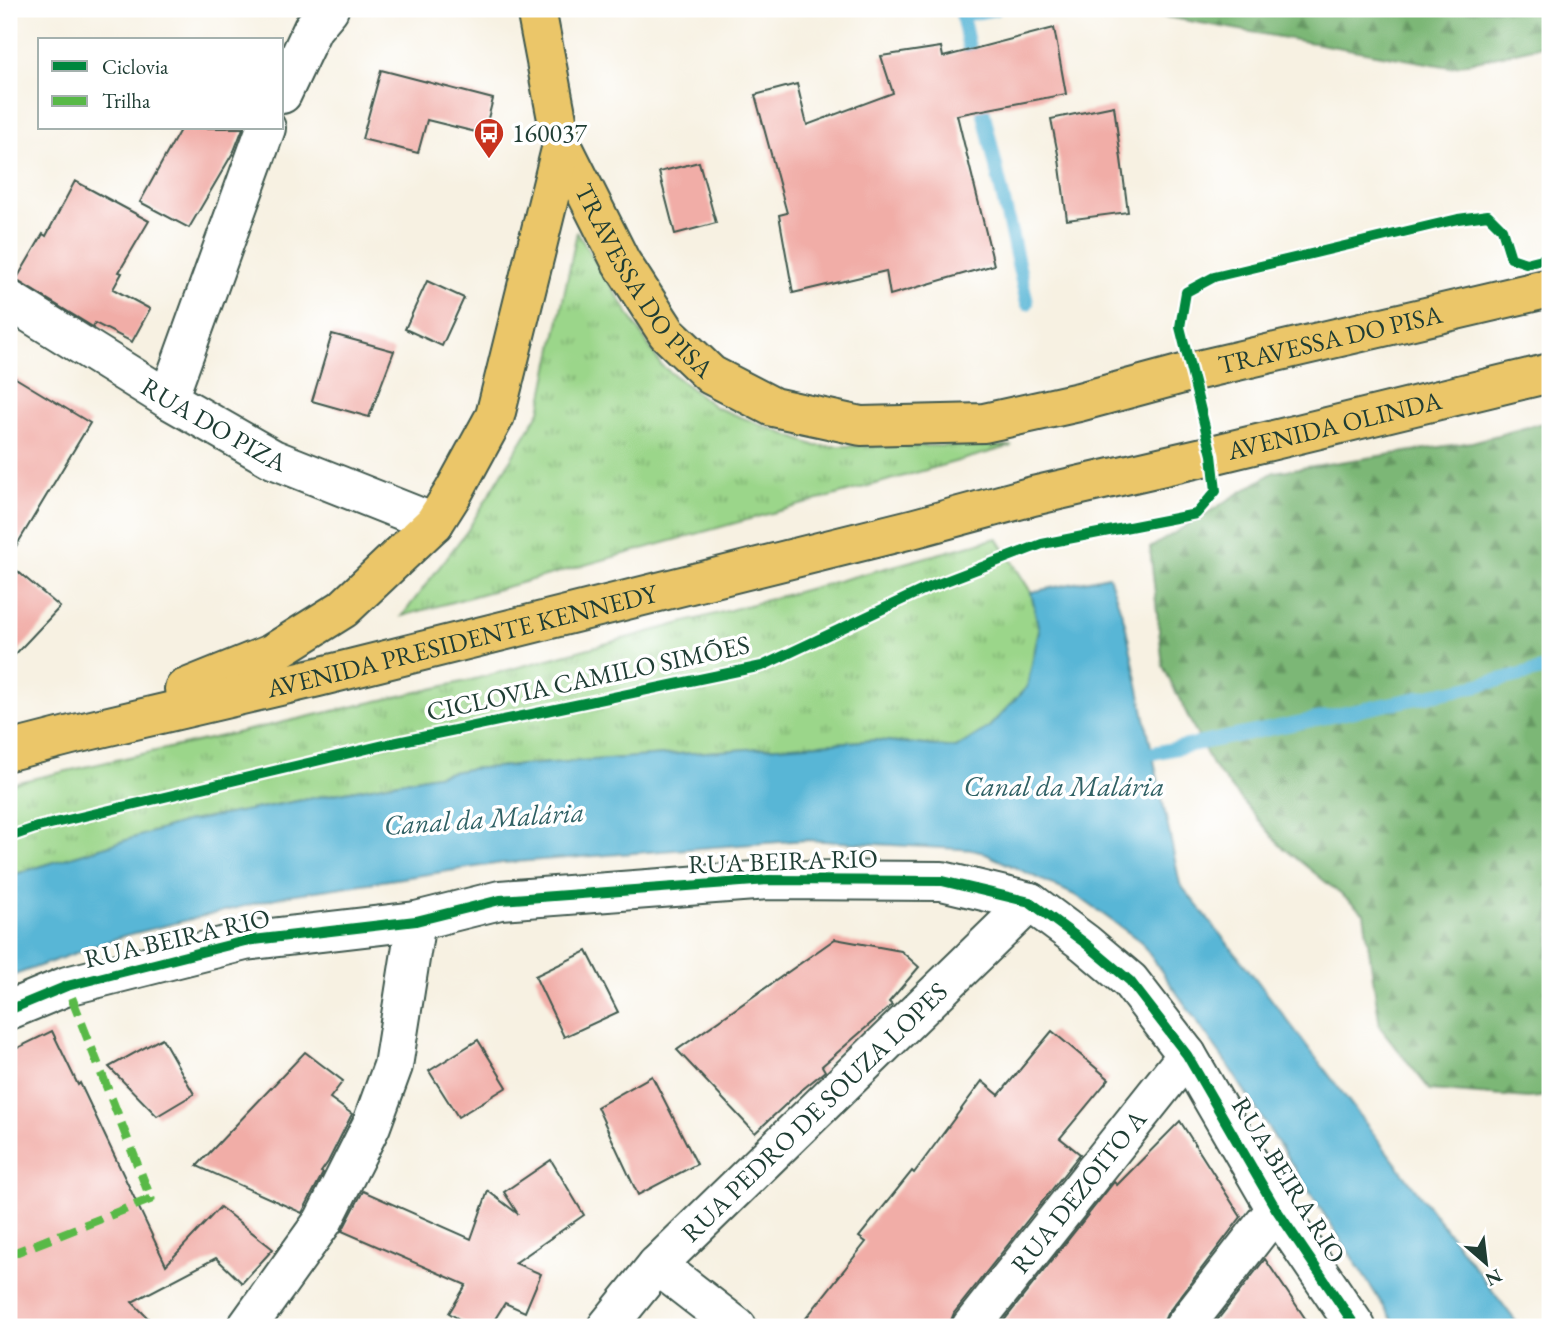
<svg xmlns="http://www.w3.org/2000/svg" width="1559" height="1336" font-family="'EB Garamond',serif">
<defs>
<pattern id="forest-firs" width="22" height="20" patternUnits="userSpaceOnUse" patternTransform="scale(1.75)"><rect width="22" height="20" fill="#7cb776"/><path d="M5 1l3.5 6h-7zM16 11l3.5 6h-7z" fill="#659662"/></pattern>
<pattern id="park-tufts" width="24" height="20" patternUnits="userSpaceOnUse" patternTransform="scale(1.75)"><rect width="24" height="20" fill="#9bd68a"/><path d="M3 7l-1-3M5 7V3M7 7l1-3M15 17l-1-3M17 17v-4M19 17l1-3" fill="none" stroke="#7eaf72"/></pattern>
</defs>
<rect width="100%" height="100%" fill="#fff"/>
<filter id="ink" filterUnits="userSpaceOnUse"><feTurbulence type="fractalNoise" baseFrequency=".0143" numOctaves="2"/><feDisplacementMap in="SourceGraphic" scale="14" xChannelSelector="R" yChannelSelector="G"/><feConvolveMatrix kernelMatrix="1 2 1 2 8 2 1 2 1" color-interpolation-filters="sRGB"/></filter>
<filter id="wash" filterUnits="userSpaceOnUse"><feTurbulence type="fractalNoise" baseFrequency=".00686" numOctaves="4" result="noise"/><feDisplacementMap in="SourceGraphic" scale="28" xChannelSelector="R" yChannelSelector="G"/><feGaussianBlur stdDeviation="1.57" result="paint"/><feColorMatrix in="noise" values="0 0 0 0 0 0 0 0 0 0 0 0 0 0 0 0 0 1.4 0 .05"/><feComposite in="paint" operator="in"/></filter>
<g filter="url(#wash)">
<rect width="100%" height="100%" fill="#f7f1e2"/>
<g fill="url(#forest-firs)" stroke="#4e7a55" stroke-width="2">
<polygon points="1121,9 1550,9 1550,44 1450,67"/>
<polygon points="1550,421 1550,1096 1528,1098 1430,1090 1380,1027 1364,913 1280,845 1212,765 1163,666 1150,548 1274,472 1472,442"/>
</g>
<g fill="url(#park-tufts)" stroke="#5d8a5f" stroke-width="2">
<polygon points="577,232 661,365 715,407 816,446 1012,446 402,616 467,531 540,411"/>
<polygon points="997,538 1031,592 1039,631 1027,687 989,727 956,748 876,740 468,769 185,822 9,876 9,784 471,680"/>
</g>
<polygon fill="#58b6d6" stroke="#3c7a85" stroke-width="2" points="1109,576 1125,623 1180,884 1256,979 1520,1327 1397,1327 1227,1064 1140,941 1079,897 977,850 806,840 502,863 289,895 123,936 9,977 9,876 185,822 468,769 876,740 956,748 989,727 1027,687 1039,631 1031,592"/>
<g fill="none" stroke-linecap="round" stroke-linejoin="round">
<g stroke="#58b6d6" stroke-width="14">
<polyline points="973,66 962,15 995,9"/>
<polyline points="979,92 1027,303"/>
<polyline points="1134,757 1466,688 1550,668"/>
</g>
</g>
<g id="blocks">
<g fill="#f1ada7">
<polygon points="1054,28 1066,94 957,115 994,265 890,295 886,271 793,293 779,215 787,213 755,95 797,84 807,125 893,93 881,56 941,47 943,57"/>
<polygon points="381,70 493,99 484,134 427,120 418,153 362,139"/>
<polygon points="1114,106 1128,212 1067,220 1059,159 1051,119"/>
<polygon points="181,128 243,128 234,151 189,228 140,202"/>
<polygon points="699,162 716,223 675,234 659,172"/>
<polygon points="75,181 149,221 119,272 122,273 113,289 150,309 132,342 95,323 93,327 16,280 43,234 46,236"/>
<polygon points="427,281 464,298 442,346 405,329"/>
<polygon points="332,334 394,351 369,417 312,401"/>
<polygon points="9,374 90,423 9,558"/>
<polygon points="9,564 60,607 9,661"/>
<polygon points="835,939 901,951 919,967 889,1002 892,1005 822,1066 825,1071 798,1093 755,1133 677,1050"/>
<polygon points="587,951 618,1012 564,1037 535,976"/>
<polygon points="52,1031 78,1085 80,1083 166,1265 220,1207 273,1249 242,1283 216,1258 132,1302 157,1327 9,1327 9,1052"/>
<polygon points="1052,1031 1109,1079 1060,1138 1080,1154 954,1313 950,1323 950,1327 799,1327 866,1242 859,1237 912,1171 914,1173 982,1081 999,1095"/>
<polygon points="162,1038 194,1094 157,1116 109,1067"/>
<polygon points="478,1040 507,1087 458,1117 429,1071"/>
<polygon points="305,1052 343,1081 330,1098 352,1114 328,1162 321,1172 323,1173 302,1213 197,1166"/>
<polygon points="652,1076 697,1164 638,1195 597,1107"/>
<polygon points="1180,1121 1241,1217 1167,1314 1163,1323 1163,1327 999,1327 1114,1182 1117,1185"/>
<polygon points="551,1160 584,1215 515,1263 541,1274 525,1312 505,1303 490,1327 472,1327 449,1313 466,1285 342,1231 363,1191 471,1239 488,1191 518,1214 504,1192"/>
<polygon points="1265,1259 1311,1327 1212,1327"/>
</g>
</g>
</g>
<g filter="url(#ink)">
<use href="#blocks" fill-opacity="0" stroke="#3f584e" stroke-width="2"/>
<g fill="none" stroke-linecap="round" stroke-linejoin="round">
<g stroke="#3f584e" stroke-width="42">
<g id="minor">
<polyline points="282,94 313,28 329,9"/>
<path id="s1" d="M9 300 168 399 273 459 434 523"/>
<polyline points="168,399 266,128"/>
<polyline points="9,1010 67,986 245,941 416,921 500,900 768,880 942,881 1030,902 1085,943 1130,981 1187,1055 1276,1209 1356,1327"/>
<polyline points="657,1265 737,1327"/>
<polyline points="247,1327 323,1221 371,1126 393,1066 416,921"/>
<path id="s2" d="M607 1327 657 1265 1030 902"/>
<path id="s3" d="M971 1327 1187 1055"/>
<polyline points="1184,1327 1276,1209"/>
</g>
</g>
<g stroke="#3f584e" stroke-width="42">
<g id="major">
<path id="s4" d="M536 9 562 145 621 262 667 333 711 375 773 407 861 426 984 423 1079 402 1190 372 1550 288"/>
<polyline points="184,689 271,654 343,609 434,523 453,493 495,416 562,145"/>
<path id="s5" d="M9 751 75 734 318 677 915 528 1033 496 1212 455 1550 373"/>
</g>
</g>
<use href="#minor" stroke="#fff" stroke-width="38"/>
<use href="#major" stroke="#ebc669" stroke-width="38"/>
<polyline stroke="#58b947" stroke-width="9" stroke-dasharray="18 9" stroke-linecap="butt" points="9,1255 151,1199 67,986"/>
<g stroke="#fff" stroke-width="15">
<g id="cycleway">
<polyline points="9,837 38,827 388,744 762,666 925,589 1042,544 1196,514 1216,491 1212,455 1180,327 1186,292 1214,277 1458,219 1488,215 1502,229 1511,258 1526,263 1550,257"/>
<polyline points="9,1010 67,986 245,941 416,921 500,900 768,880 942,881 1030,902 1085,943 1130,981 1187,1055 1276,1209 1356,1327"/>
</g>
</g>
<use href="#cycleway" stroke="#00873e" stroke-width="10"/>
</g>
</g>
<defs>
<g id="bus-pin" transform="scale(1.575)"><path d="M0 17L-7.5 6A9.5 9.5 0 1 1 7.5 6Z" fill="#c8321e" stroke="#fff"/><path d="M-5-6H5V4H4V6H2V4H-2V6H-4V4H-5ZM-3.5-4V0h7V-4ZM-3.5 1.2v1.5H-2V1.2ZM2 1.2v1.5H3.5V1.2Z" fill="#fff"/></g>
</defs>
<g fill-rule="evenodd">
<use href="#bus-pin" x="489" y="133"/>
</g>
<g text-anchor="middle" stroke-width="7" stroke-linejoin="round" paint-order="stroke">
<g font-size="26" fill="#1f3d34" stroke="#fff" text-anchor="start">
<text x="512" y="142">160037</text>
</g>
<g font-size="26" fill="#1f3d34" stroke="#fff">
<text dy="9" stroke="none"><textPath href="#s4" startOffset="298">TRAVESSA DO PISA</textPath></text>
<text dy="9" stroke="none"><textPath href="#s4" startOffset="1054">TRAVESSA DO PISA</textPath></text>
<text dy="9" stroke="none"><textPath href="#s1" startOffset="240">RUA DO PIZA</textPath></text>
<text dy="9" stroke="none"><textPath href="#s5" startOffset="1365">AVENIDA OLINDA</textPath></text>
<text dy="9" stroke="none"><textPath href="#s5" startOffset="466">AVENIDA PRESIDENTE KENNEDY</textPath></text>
<text transform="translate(588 678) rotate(-12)" y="9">CICLOVIA CAMILO SIMÕES</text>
<text transform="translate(783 861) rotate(-2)" y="9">RUA BEIRA RIO</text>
<text transform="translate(177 938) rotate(-13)" y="9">RUA BEIRA RIO</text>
<text dy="9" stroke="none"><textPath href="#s2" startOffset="299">RUA PEDRO DE SOUZA LOPES</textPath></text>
<text transform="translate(1289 1180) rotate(58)" y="9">RUA BEIRA RIO</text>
<text dy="9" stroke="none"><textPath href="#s3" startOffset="173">RUA DEZOITO A</textPath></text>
</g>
<g font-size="28" font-style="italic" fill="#306165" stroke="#fff">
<text x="1064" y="796">Canal da Malária</text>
<text transform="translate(484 818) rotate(-4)" y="10">Canal da Malária</text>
</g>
</g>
<rect width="1559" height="1336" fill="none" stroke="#fff" stroke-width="35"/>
<rect x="38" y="38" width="245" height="91" fill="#ffffff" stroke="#a5b1ae" stroke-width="2"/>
<rect x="52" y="61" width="35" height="10" fill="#00873e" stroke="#a5b1ae" stroke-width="2"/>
<text x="102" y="74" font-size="21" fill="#1f3d34">Ciclovia</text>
<rect x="52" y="96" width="35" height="10" fill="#58b947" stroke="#a5b1ae" stroke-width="2"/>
<text x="102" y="108" font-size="21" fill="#1f3d34">Trilha</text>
<g transform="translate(1486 1263) rotate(152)" stroke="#ffffff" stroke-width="5" paint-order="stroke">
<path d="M0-5L12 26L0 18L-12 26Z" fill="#1f3d34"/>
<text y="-10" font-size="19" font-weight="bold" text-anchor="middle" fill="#1f3d34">N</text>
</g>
</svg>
